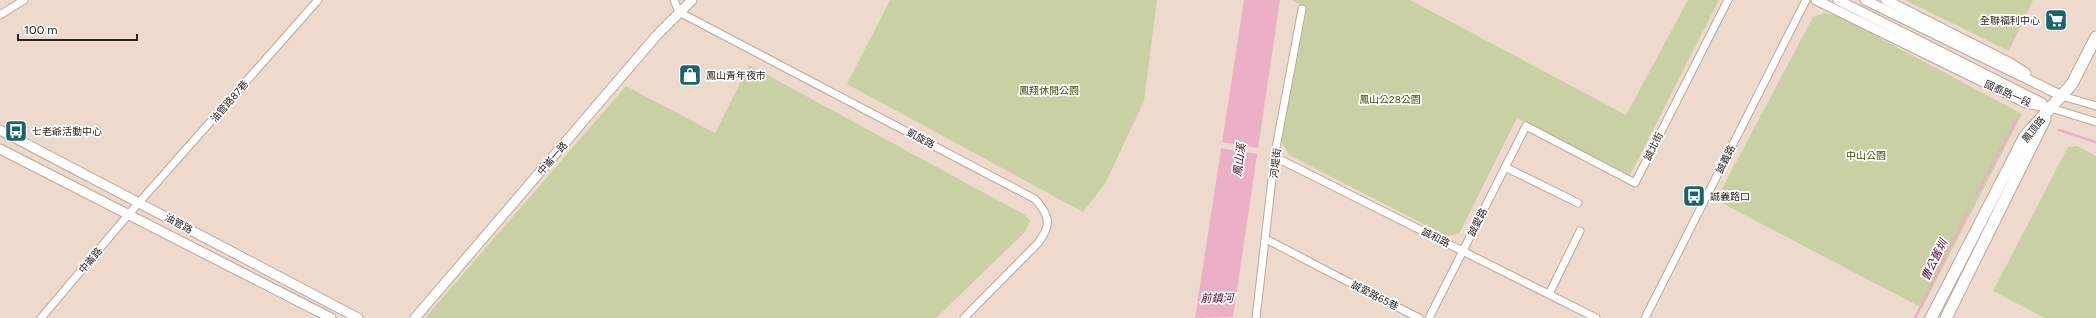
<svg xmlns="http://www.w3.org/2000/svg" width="2096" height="318" font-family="Figtree,'Noto Sans TC',sans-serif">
<rect width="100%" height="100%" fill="#eedacd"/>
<g fill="#c9d1a4">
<polygon points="890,0 1157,0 1144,101 1105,184 1083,212 847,84"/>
<polygon points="1291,0 1410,0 1626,115 1688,0 1719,0 1630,175 1517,118 1459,234 1447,236 1289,155 1281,141 1305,7"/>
<polygon points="1905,0 2033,0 2009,51"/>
<polygon points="1825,13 1840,17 2022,114 1922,308 1716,200 1813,17"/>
<polygon points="749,65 1025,215 1030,221 1025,232 936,318 425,318 626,86 715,133"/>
<polygon points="2077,146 2096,156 2096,318 2045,318 1993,291 2068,147"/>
</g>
<polygon fill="#ebafc6" points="1244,0 1280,0 1233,317 1195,318"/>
<polygon fill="#eedacd" points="1220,142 1259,148 1258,154 1219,148"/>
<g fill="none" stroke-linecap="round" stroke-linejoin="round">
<g stroke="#ebafc6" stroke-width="2.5">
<polyline points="2059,130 2096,142"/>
<polyline points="1976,194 2017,119"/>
<polyline points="1915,318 1968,210"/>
</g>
<g stroke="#bba89b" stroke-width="9">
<g id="minor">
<path d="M674 0 679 12 1035 199C1050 216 1052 225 1038 243L964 318"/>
<polyline points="0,15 24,0"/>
<polyline points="2062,96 2096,106"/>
<polyline points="2051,108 2096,122"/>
<polyline points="1275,157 1596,318"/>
<polyline points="1505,167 1578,203"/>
<polyline points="1266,239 1327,271"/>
<polyline points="1331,273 1419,318"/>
<polyline points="1549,294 1580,231"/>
<polyline points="41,318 128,215 318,0"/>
<polyline points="1256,318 1275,153 1302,9"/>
<polyline points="1429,318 1526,126 1635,183 1728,0"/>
<polyline points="1645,318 1806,0"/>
</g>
</g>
<g stroke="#bba89b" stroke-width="11">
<g id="tertiary">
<polyline points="1816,0 2026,103 2051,108"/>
<polyline points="1838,0 2042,103"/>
<polyline points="1865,0 2062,96"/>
<polyline points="1886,0 2010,63 2026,73"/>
<polyline points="0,130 358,318"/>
<polyline points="0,149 331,318"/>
<polyline points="415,318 657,35 692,0"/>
</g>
</g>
<g stroke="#bba89b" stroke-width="13">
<g id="secondary">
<polyline points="1931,318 2025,136 2072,84 2096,37"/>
<polyline points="1946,318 2045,119"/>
</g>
</g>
<use href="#minor" stroke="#fff" stroke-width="7"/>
<use href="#tertiary" stroke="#fff" stroke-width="9"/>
<use href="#secondary" stroke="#fff" stroke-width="11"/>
</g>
<defs>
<g id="supermarket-square" transform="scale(1.15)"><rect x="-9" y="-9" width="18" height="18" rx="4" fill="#17646d" stroke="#fff"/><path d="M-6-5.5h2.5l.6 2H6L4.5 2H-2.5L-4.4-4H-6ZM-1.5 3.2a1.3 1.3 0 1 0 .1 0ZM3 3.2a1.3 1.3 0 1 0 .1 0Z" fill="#fff"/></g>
<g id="shop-square" transform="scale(1.15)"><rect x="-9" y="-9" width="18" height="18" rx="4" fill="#17646d" stroke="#fff"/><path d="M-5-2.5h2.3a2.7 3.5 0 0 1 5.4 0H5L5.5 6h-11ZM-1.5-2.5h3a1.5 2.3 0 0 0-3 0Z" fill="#fff"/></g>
<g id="bus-square" transform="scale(1.15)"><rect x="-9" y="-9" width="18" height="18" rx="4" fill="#17646d" stroke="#fff"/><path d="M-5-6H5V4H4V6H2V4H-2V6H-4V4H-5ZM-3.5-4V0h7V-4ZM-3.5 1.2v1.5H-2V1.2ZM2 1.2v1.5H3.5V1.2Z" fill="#fff"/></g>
</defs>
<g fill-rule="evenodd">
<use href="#supermarket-square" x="2056" y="20"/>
<use href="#shop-square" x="690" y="75"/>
<use href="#bus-square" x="16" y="131"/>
<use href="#bus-square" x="1694" y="196"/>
</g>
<g text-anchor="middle" stroke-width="3.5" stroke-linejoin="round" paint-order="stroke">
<g font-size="10" fill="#2c241f" stroke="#fff" text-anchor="start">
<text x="2040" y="24" text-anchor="end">全聯福利中心</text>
<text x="706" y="79">鳳山青年夜市</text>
<text x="32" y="135">七老爺活動中心</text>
<text x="1710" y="200">誠義路口</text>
</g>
<g font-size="10" fill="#444b08" stroke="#fff">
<text x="1049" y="94">鳳翔休閒公園</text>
<text x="1390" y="103">鳳山公28公園</text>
<text x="1866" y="159">中山公園</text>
</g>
<g font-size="10" fill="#2c241f" stroke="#fff">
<text transform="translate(2008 93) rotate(24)" y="4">國泰路一段</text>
<text transform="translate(229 101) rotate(-49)" y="4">油管路87巷</text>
<text transform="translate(2033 129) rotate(-51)" y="4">鳳頂路</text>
<text transform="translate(921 138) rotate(28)" y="4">凱旋路</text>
<text transform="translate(1653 146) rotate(-63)" y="4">誠北街</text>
<text transform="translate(552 158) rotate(-49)" y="4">中崙一路</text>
<text transform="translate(1725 159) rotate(-63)" y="4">誠義路</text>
<text transform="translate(1275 163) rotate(-83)" y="4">河堤街</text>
<text transform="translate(1477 222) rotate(-63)" y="4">誠愛路</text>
<text transform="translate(179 223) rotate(28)" y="4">油管路</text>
<text transform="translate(1436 237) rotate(27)" y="4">誠和路</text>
<text transform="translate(90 260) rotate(-50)" y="4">中崙路</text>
<text transform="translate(1375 295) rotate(27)" y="4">誠愛路65巷</text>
</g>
<g font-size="11" font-style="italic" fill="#4e082d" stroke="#fff">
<text transform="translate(1239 160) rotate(-82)" y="4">鳳山溪</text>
<text transform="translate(1934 260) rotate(-64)" y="4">曹公舊圳</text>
<text x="1217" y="302">前鎮河</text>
</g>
</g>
<path d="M18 34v6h119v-6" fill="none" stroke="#2c241f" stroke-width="2"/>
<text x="24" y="34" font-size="12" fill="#2c241f" stroke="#ffffff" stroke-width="3" paint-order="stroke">100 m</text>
</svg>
